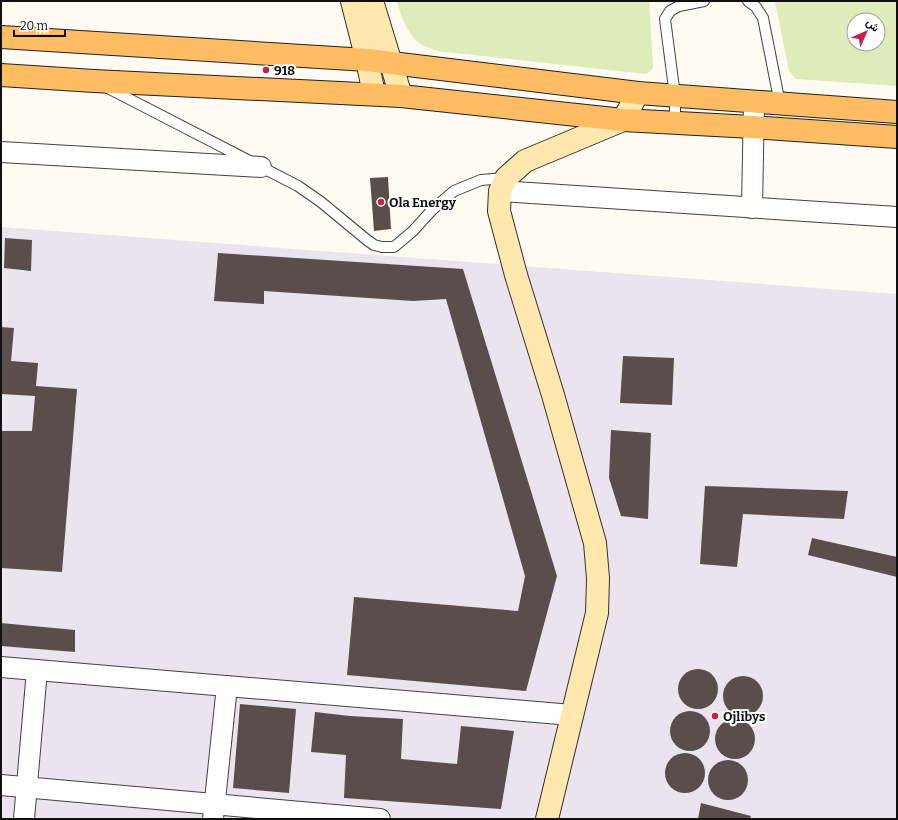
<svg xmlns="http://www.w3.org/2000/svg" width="898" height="820" font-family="Bitter,Vazirmatn,serif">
<rect width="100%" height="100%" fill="#fffaf2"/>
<polygon fill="#ebe4ee" points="1,227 897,294 897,819 1,819"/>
<g fill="#ddecb9" fill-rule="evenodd">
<path d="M397 1H649L653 65 652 70 646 74 437 51C432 49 427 47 422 45 408 36 401 17 397 1Z"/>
<path d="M775 1H897V86L796 79 789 71ZM854 20H878V44H854Z"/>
</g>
<g fill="#594e4b">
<polygon points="388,177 391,229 374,231 370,178"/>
<polygon points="5,238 32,240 31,271 4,268"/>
<polygon points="218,253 463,269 557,576 526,691 347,675 354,597 518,611 525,576 446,299 413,301 264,291 264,304 214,301"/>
<polygon points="1,327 14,328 11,361 38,363 36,386 77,389 62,572 1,568 1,431 32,431 35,396 1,394"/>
<polygon points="623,356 674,358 672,405 620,403"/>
<polygon points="611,430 651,433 648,519 621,516 609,478"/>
<polygon points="705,486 848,491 844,519 743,514 737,567 700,564"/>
<polygon points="812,538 897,557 897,577 808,555"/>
<polygon points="1,623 75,630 75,652 1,646"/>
<circle cx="698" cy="689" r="20"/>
<circle cx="743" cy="696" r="20"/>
<polygon points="240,704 296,709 289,793 233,788"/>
<circle cx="690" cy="731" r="20"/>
<polygon points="315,712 350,716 403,719 401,759 457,764 461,726 514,731 501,809 344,798 346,755 311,752"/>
<circle cx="735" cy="739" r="20"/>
<circle cx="685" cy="773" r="20"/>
<circle cx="728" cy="780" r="20"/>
<polygon points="701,803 751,816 750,819 698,819"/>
</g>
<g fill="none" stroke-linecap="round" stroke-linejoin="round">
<g stroke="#424242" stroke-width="12">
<g id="lane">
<polyline points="748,1 756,7 763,18 780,104"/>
<polyline points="106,87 298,186 321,202 367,240 374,245 382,247 394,247 413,231 432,210 454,191 481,180 506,178"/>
<polyline points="675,123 675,96 665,19 670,11 679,6 704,1"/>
</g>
</g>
<g stroke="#424242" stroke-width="22">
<g id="street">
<polyline points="1,152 261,167"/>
<polyline points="500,191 897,217"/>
<polyline points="752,208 754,102"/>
<polyline points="1,667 572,715"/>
<polyline points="1,785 380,819"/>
<polyline points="24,819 37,670"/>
<polyline points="213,819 227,686"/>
</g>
</g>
<g stroke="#313131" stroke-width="24">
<g id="secondary">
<polyline points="352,1 367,60 374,94"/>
<polyline points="372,1 401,96"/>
<polyline points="547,819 597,613 598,578 595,543 553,395 516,275 499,211 500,191 506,178 525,161 623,120 638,93"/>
</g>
</g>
<g stroke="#202020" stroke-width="24">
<g id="primary">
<polyline points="1,37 367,60 638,93 897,112"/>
<polyline points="1,75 94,81 401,96 623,120 752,127 897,137"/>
</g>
</g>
<use href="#lane" stroke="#fff" stroke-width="10"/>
<use href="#street" stroke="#fff" stroke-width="20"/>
<use href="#secondary" stroke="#ffe7ad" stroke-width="22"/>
<use href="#primary" stroke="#febc63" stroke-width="22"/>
</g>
<g fill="#c72046" stroke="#fff" stroke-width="1.5">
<circle cx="266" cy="70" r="4"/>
<circle cx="381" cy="202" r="4"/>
<circle cx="715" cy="716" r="4"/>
</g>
<g text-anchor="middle" stroke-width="4" stroke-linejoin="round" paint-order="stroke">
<g font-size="13" font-weight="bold" fill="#0f0f0f" stroke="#fff" text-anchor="start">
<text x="274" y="75">918</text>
<text x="389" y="207">Ola Energy</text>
<text x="723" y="721">Ojlibys</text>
</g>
</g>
<rect width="898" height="820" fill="none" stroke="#0f0f0f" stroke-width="4"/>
<g transform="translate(866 32) rotate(45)"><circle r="19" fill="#ffffff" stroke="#9f9f9f"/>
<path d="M0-3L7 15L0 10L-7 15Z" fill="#c72046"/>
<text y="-6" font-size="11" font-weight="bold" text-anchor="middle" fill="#0f0f0f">ش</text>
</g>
<path d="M14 30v6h51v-6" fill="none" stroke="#0f0f0f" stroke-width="2"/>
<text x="20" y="30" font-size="12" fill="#0f0f0f" stroke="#ffffff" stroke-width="3" paint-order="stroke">20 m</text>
</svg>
